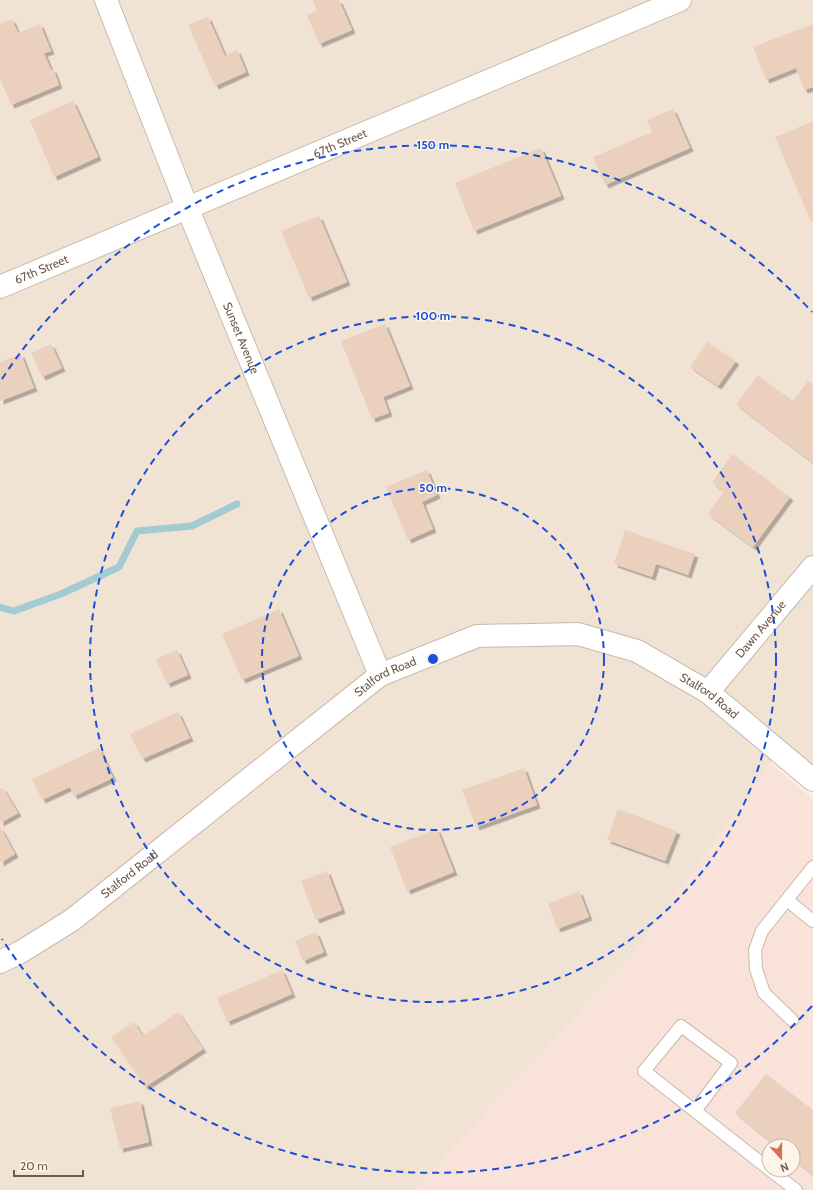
<svg xmlns="http://www.w3.org/2000/svg" width="813" height="1190" font-family="Cabin,sans-serif">
<defs>
<filter id="shadow"><feDropShadow dx="3.5" dy="3.5" stdDeviation="0" flood-color="#0004"/></filter>
</defs>
<rect width="100%" height="100%" fill="#faf1e4"/>
<polygon fill="#f1e3d3" points="0,0 813,0 813,769 784,745 635,952 415,1190 0,1190"/>
<path fill="#f9e2d9" fill-rule="evenodd" d="M770 763 813 799V1190H415L635 952ZM769 1146H793V1170H769Z"/>
<g fill="none" stroke-linecap="round" stroke-linejoin="round">
<polyline stroke="#a2cbd2" stroke-width="7" points="0,607 14,611 61,594 119,567 137,531 192,526 237,504"/>
</g>
<g fill="#ecd0be" filter="url(#shadow)">
<polygon points="315,0 339,0 352,30 319,44 307,15 317,10 313,1"/>
<polygon points="208,17 225,56 237,50 246,72 215,86 188,25"/>
<polygon points="12,19 18,33 40,24 51,51 44,53 51,70 53,69 59,85 11,105 0,79 0,24"/>
<polygon points="813,24 813,87 804,90 796,68 766,80 753,47"/>
<polygon points="73,101 98,157 54,177 30,120"/>
<polygon points="673,109 690,148 605,185 593,157 652,132 647,120"/>
<polygon points="813,121 813,221 811,222 775,137"/>
<polygon points="541,148 561,196 474,231 455,183"/>
<polygon points="319,216 347,282 309,298 281,231"/>
<polygon points="385,324 410,386 383,397 389,413 372,419 341,341"/>
<polygon points="707,342 736,361 718,386 690,367"/>
<polygon points="51,344 62,368 42,377 31,353"/>
<polygon points="21,354 34,388 0,401 0,362"/>
<polygon points="758,375 793,401 808,381 813,385 813,463 736,404"/>
<polygon points="733,454 790,497 753,547 708,514 724,491 712,482"/>
<polygon points="427,470 437,495 422,502 433,529 408,540 386,487"/>
<polygon points="625,530 695,554 688,575 656,564 652,577 614,564"/>
<polygon points="279,609 299,656 242,680 222,634"/>
<polygon points="177,650 188,675 167,684 156,659"/>
<polygon points="178,712 190,738 142,759 130,734"/>
<polygon points="99,748 113,778 74,796 70,787 42,800 32,779"/>
<polygon points="524,768 537,805 476,827 462,790"/>
<polygon points="3,788 18,813 0,823 0,789"/>
<polygon points="618,809 677,831 665,861 607,840"/>
<polygon points="0,827 15,854 0,863"/>
<polygon points="437,829 454,872 407,891 390,847"/>
<polygon points="327,871 342,910 316,920 301,881"/>
<polygon points="579,891 589,917 557,929 548,904"/>
<polygon points="316,932 324,952 303,961 295,941"/>
<polygon points="282,970 292,994 227,1022 217,998"/>
<polygon points="178,1012 203,1049 145,1087 111,1037 134,1022 143,1036"/>
<polygon points="766,1074 813,1110 813,1175 793,1159 793,1146 776,1146 735,1113"/>
<polygon points="140,1101 149,1142 120,1149 110,1108"/>
</g>
<g fill="none" stroke-linecap="round" stroke-linejoin="round">
<g stroke="#c9b9ab" stroke-width="14">
<g id="lane">
<polyline points="787,900 813,921"/>
<polyline points="792,1020 764,993 756,969 755,950 762,931 813,867"/>
<polyline points="695,1111 731,1063 681,1026 644,1071 769,1169"/>
<polyline points="770,1170 796,1190"/>
</g>
</g>
<g stroke="#c9b9ab" stroke-width="24">
<g id="street">
<path id="s1" d="M106 0 187 207 380 675"/>
<path id="s2" d="M0 287 680 0"/>
<path id="s3" d="M708 692 813 567"/>
<path id="s4" d="M0 962 19 953 72 920 380 675 477 636 578 634 637 651 708 692 813 780"/>
</g>
</g>
<use href="#lane" stroke="#fff" stroke-width="12"/>
<use href="#street" stroke="#fff" stroke-width="22"/>
</g>
<g fill="none" stroke="#1d4ed8" stroke-width="2" stroke-dasharray="7 5">
<circle cx="433" cy="659" r="171"/>
<circle cx="433" cy="659" r="343"/>
<path d="M812 1006A514 514 0 0 1 2 939M2 379A514 514 0 0 1 812 312"/>
</g>
<g text-anchor="middle" stroke-width="3" stroke-linejoin="round" paint-order="stroke">
<g font-size="12" fill="#6f594c" stroke="#fdf5ea">
<text dy="4" stroke="none"><textPath href="#s2" startOffset="369">67th Street</textPath></text>
<text dy="4" stroke="none"><textPath href="#s2" startOffset="45">67th Street</textPath></text>
<text dy="4" stroke="none"><textPath href="#s1" startOffset="364">Sunset Avenue</textPath></text>
<text dy="4" stroke="none"><textPath href="#s3" startOffset="82">Dawn Avenue</textPath></text>
<text dy="4" stroke="none"><textPath href="#s4" startOffset="481">Stalford Road</textPath></text>
<text dy="4" stroke="none"><textPath href="#s4" startOffset="829">Stalford Road</textPath></text>
<text dy="4" stroke="none"><textPath href="#s4" startOffset="157">Stalford Road</textPath></text>
</g>
</g>
<circle cx="433" cy="659" r="6" fill="#1d4ed8" stroke="#fdf5ea" stroke-width="2"/>
<g font-size="12" text-anchor="middle" font-weight="bold" fill="#1d4ed8" stroke="#fdf5ea" stroke-width="3" stroke-linejoin="round" paint-order="stroke">
<text x="433" y="149">150 m</text>
<text x="433" y="320">100 m</text>
<text x="433" y="492">50 m</text>
</g>
<g transform="translate(781 1158) rotate(159)"><circle r="19" fill="#fdf5ea" stroke="#c4b7ab"/>
<path d="M0-3L7 15L0 10L-7 15Z" fill="#d87154"/>
<text y="-6" font-size="11" font-weight="bold" text-anchor="middle" fill="#6f594c">N</text>
</g>
<path d="M14 1170v6h69v-6" fill="none" stroke="#6f594c" stroke-width="2"/>
<text x="20" y="1170" font-size="12" fill="#6f594c" stroke="#fdf5ea" stroke-width="3" paint-order="stroke">20 m</text>
</svg>
